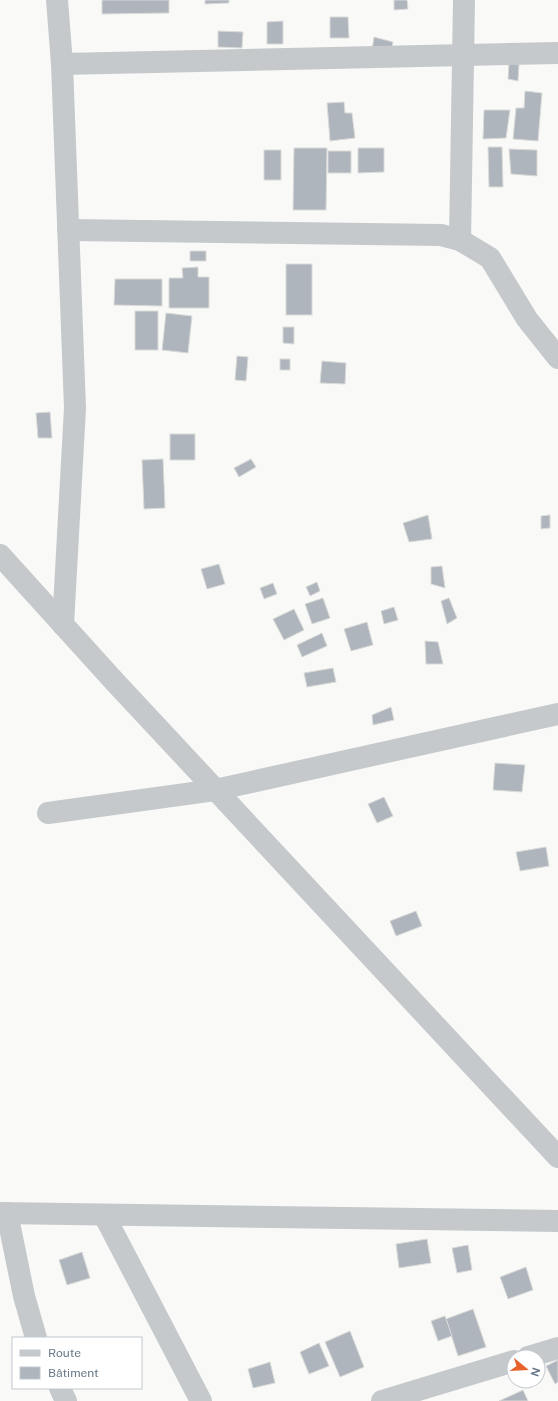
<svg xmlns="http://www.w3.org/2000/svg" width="558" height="1401" font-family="'Public Sans',sans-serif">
<rect width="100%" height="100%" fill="#f9f9f7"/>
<g fill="#aeb5bc" stroke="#dbdbd9">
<polygon points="102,0 169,0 169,13 102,14"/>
<polygon points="205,0 229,0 229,3 205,4"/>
<polygon points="394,0 407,0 408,9 394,10"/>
<polygon points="330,17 348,17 349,38 330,38"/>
<polygon points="283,21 283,44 267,44 267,22"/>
<polygon points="218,31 243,32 242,48 218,47"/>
<polygon points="374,37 393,42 391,53 372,50"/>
<polygon points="509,63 519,64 518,81 508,79"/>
<polygon points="525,91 542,93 538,141 513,139 516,108 524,108"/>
<polygon points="344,102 345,113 352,113 355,138 330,141 327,103"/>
<polygon points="484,110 510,110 506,138 483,139"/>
<polygon points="488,147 502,147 503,187 489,187"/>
<polygon points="294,148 327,148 326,210 293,210"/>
<polygon points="358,148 384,148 384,172 358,173"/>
<polygon points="509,149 537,150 537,176 511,174"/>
<rect x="264" y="150" width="17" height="30"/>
<rect x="328" y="151" width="23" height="22"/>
<rect x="190" y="251" width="16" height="10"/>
<rect x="286" y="264" width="26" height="51"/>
<polygon points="198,267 198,277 209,277 209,308 169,308 169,278 183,278 182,268"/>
<polygon points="115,279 162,279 162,306 114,305"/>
<rect x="135" y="311" width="23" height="39"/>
<polygon points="166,313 192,316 188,353 162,350"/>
<polygon points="283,327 294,327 294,344 283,343"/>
<polygon points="237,356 248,357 246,381 235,380"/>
<rect x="280" y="359" width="10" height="11"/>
<polygon points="322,361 346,363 345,384 320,383"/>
<polygon points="50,412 52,438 38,438 36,413"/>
<rect x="170" y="434" width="25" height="26"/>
<polygon points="163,459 165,508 144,509 142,460"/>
<polygon points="251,459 256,467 239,477 234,468"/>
<polygon points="428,515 432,539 409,542 403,523"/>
<polygon points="550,515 550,528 541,529 541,516"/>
<polygon points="219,564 225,584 207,589 201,569"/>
<polygon points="442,566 445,588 431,584 431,567"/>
<polygon points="317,582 320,591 310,596 306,587"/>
<polygon points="273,583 277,594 264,599 260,588"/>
<polygon points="323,598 330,618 312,624 305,604"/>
<polygon points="449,598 457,618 447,624 441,601"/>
<polygon points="394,607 398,620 384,624 381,611"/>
<polygon points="294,609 304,630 284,640 273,619"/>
<polygon points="367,622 373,645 351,651 344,629"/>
<polygon points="322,633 327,646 302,657 297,645"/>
<polygon points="425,641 438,642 443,664 426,664"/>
<polygon points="333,668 336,682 307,687 304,673"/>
<polygon points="391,707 394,720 373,725 372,715"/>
<polygon points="495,763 525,765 522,792 493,790"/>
<polygon points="384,797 393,816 377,823 368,804"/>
<polygon points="546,847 549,866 520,871 516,852"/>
<polygon points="416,911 422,926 396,936 390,921"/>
<polygon points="427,1239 431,1263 399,1268 396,1244"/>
<polygon points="468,1245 472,1270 457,1273 452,1248"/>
<polygon points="82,1252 90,1278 67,1285 59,1260"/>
<polygon points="526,1267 533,1290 508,1299 500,1277"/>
<polygon points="473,1309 486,1347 458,1356 446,1319"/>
<polygon points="445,1316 452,1336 438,1341 431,1321"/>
<polygon points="350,1331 364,1367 340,1377 325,1342"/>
<polygon points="319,1343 329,1366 309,1374 300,1352"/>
<polygon points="558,1360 558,1382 555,1384 546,1366"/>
<polygon points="270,1362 275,1383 253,1388 248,1369"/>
<polygon points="523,1390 528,1401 499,1401"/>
</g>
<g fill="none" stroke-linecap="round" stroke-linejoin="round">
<g stroke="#c5c9cc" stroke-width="22">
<polyline points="57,0 62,64 75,408 63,625"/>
<polyline points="62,64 558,53"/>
<polyline points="68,230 441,235 460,240 490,258 527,319 558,358"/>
<polyline points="460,240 464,0"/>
<polyline points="0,555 115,682 558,1157"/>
<polyline points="48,813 215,790 558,714"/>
<polyline points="0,1213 558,1221"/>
<polyline points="7,1213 24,1296 36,1338"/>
<polyline points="104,1215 201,1401"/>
<polyline points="528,1357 558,1348"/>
<polyline points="60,1388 66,1401"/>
<polyline points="382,1401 514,1361"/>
</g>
</g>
<rect x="12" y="1337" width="130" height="52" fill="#ffffff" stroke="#c3c9cf"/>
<rect x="20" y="1350" width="20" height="6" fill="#c5c9cc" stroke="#c3c9cf"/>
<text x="48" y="1357" font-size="12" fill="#687888">Route</text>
<rect x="20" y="1367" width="20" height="12" fill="#aeb5bc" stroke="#c3c9cf"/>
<text x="48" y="1377" font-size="12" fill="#687888">Bâtiment</text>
<g transform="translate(526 1369) rotate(108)"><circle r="19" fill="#ffffff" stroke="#c3c9cf"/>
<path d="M0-3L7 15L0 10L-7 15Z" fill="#e6622a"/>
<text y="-6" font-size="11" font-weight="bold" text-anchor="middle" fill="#687888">N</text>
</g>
</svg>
